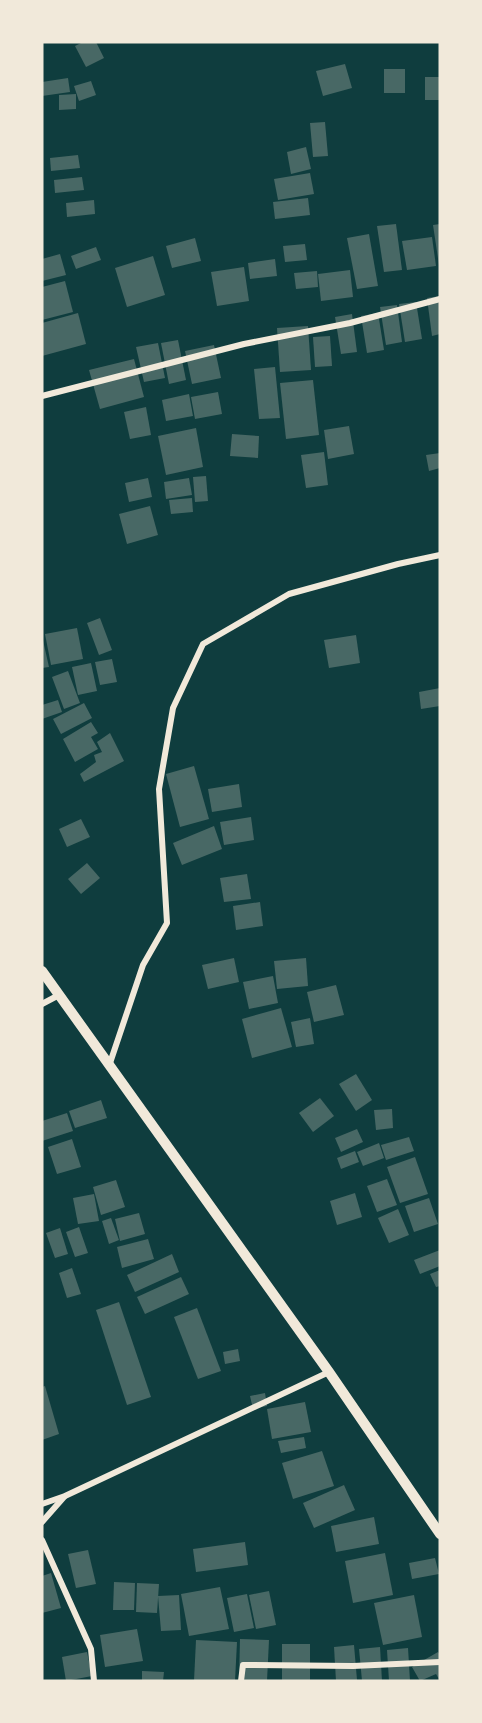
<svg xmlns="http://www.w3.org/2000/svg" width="482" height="1723" font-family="'IBM Plex Serif',serif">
<rect width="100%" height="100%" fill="#0f3d3e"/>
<g fill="#486865">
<polygon points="83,42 96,42 104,58 86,67 75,46"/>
<polygon points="345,64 352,88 323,96 316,71"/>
<rect x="384" y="69" width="21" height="24"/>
<rect x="425" y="77" width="15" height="23"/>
<polygon points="68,78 70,92 42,96 42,82"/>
<polygon points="91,81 96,95 79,101 74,86"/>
<polygon points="76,94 76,109 59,110 59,95"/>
<polygon points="325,122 328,156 313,157 310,123"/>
<polygon points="306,147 311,169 291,174 287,152"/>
<polygon points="78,155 80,168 51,171 50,158"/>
<polygon points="310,173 314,194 278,200 274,179"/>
<polygon points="82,177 84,190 55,193 54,180"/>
<polygon points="308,198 310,215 275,219 273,202"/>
<polygon points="94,200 95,214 67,217 66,203"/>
<polygon points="396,224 402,270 384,272 377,226"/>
<polygon points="440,224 440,265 439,265 433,225"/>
<polygon points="369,234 378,286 357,289 347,238"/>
<polygon points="432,237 436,266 407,270 402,241"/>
<polygon points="195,238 201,261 172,268 166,246"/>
<polygon points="305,244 307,260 285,262 283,246"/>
<polygon points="96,247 101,260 76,269 71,256"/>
<polygon points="60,254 66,275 42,281 42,259"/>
<polygon points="153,256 165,295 127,307 115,268"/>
<polygon points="275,259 277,276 250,279 248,263"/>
<polygon points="244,267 249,301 217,306 211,272"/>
<polygon points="350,270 353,297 321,301 318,274"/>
<polygon points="317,271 318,287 296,289 294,273"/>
<polygon points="65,281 73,312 42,320 42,287"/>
<polygon points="440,296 440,334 432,336 427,298"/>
<polygon points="416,302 422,339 405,342 399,304"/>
<polygon points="397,305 402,342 386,345 380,307"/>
<polygon points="78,313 86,344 42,356 42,323"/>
<polygon points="378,313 384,350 367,353 361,316"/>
<polygon points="352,314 357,352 341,354 335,317"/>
<polygon points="308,326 311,370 280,372 277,328"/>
<polygon points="330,336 332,366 315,367 313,337"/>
<polygon points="178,340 186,380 169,384 161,343"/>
<polygon points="158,343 165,378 144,382 136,347"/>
<polygon points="214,345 221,378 192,384 185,351"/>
<polygon points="134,359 144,397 100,409 89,370"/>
<polygon points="275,367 280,418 259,419 254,369"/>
<polygon points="313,380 319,435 286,439 280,383"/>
<polygon points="218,392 222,414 195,419 191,397"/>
<polygon points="189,394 193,416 166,421 162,400"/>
<polygon points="146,407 151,435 130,439 124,412"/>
<polygon points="349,426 354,454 328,459 324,430"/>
<polygon points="196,428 203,467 166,475 158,436"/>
<polygon points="232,434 259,436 258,458 230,456"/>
<polygon points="324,452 328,485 306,488 301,455"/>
<polygon points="440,453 440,468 429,471 426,455"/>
<polygon points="206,476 208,501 195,502 193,477"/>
<polygon points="148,478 152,497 129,502 125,483"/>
<polygon points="189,478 192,495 166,499 164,482"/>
<polygon points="192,498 193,512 171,514 169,500"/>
<polygon points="150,506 158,535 127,544 119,514"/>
<polygon points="100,618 112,650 99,655 87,623"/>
<polygon points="77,628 83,659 51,665 45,634"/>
<polygon points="356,635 360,663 329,668 324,640"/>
<polygon points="42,636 49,667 42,668"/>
<polygon points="112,659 117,682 100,685 95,662"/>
<polygon points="91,663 97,691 78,695 72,667"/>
<polygon points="68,671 80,703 64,709 52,677"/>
<polygon points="440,688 440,706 421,709 419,692"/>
<polygon points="58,700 62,712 42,719 42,705"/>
<polygon points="84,703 92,718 61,734 53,719"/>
<polygon points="91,722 98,733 91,737 98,749 75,762 63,739"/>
<polygon points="110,733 124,761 84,782 80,774 96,762 94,755 102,752 97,742"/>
<polygon points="194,766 209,819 180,827 166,774"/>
<polygon points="239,784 242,807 212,812 208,789"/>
<polygon points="251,817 254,840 224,845 220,822"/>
<polygon points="81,819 90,837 67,847 59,829"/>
<polygon points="214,826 222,849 182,865 173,843"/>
<polygon points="87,863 100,878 81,894 68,879"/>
<polygon points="247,874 251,899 224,902 220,878"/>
<polygon points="260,902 263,926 236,930 233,906"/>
<polygon points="234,958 239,982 208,989 202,965"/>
<polygon points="306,958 308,986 277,989 274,961"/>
<polygon points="273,976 278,1003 249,1009 243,982"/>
<polygon points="336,985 344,1015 314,1022 307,992"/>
<polygon points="281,1008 292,1047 252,1058 242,1019"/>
<polygon points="310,1018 314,1044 296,1047 291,1022"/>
<polygon points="356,1074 372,1100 356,1111 339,1084"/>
<polygon points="320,1098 334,1116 313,1132 299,1113"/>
<polygon points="101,1100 107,1118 75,1128 69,1111"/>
<polygon points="392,1109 393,1128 376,1130 374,1110"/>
<polygon points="67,1113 73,1131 42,1141 42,1121"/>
<polygon points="357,1129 363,1142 341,1152 335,1138"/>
<polygon points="409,1137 414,1151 386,1160 381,1145"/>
<polygon points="72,1139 81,1167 57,1174 48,1147"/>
<polygon points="379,1143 384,1158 363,1166 357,1152"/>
<polygon points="355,1151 359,1162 341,1169 337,1158"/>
<polygon points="415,1157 428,1194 400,1203 387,1167"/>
<polygon points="387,1179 397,1205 377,1212 367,1186"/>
<polygon points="116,1180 125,1207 101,1215 93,1187"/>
<polygon points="355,1193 362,1217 337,1225 330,1201"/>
<polygon points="94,1194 99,1221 78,1224 73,1198"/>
<polygon points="429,1198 438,1224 414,1232 405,1206"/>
<polygon points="398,1209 409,1235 389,1243 378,1218"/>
<polygon points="139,1213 145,1234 120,1241 115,1219"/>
<polygon points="111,1218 119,1240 109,1244 102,1221"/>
<polygon points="79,1227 88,1253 75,1257 66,1232"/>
<polygon points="60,1228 68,1254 55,1258 46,1233"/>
<polygon points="148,1239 154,1259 122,1268 117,1247"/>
<polygon points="440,1250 440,1266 420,1274 414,1260"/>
<polygon points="172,1254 179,1272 135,1292 127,1275"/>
<polygon points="72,1268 81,1294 67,1298 59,1273"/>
<polygon points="440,1270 440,1286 436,1287 430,1274"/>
<polygon points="181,1277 189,1294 145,1314 137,1297"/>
<polygon points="119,1302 151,1397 127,1405 96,1310"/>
<polygon points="197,1308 221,1371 198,1379 174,1317"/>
<polygon points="238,1349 240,1361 225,1364 223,1352"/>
<polygon points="45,1386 59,1434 42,1440 42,1387"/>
<polygon points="265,1393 267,1406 253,1409 250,1396"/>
<polygon points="305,1402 311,1432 272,1439 267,1409"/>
<polygon points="304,1437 306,1448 281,1453 278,1441"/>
<polygon points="322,1451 334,1486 293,1499 282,1463"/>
<polygon points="344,1485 355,1510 314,1528 303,1503"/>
<polygon points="374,1517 379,1544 336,1552 331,1526"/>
<polygon points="245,1542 248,1565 196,1572 193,1549"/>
<polygon points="88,1550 96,1584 76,1588 68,1554"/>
<polygon points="385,1553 393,1595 353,1603 345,1561"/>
<polygon points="435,1558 439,1574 412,1579 409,1563"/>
<polygon points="51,1573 61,1608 42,1613 42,1576"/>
<polygon points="114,1582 135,1583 134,1610 113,1610"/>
<polygon points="137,1583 159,1584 157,1613 136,1612"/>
<polygon points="220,1587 229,1629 189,1636 181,1594"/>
<polygon points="269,1591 276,1625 256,1629 249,1595"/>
<polygon points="247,1594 254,1628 234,1632 227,1598"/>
<polygon points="179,1595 181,1630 161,1631 158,1596"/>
<polygon points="414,1595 422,1637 383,1645 374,1603"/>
<polygon points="137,1629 143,1661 105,1667 100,1635"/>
<polygon points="240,1639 269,1640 267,1681 239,1681"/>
<polygon points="196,1640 237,1642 235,1681 194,1681"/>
<rect x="282" y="1644" width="28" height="37"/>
<polygon points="354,1645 357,1680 336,1681 334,1647"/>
<polygon points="380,1647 382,1681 362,1681 359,1649"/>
<polygon points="408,1648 410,1681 389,1681 387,1650"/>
<polygon points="87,1652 92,1676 66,1681 62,1657"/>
<polygon points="438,1652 440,1655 440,1681 436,1674 420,1681 412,1667"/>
<polygon points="142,1671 164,1672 163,1681 142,1681"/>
</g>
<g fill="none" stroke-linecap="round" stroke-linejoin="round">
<g stroke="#f1e9da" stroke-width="6">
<polyline points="42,396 244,344 350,323 440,299"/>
<polyline points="42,1004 59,995"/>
<polyline points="109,1066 143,965 167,923 159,789 173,708 203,644 289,594 398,564 440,555"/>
<polyline points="42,1504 65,1496 329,1372"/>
<polyline points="42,1522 64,1497"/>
<polyline points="42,1540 91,1649 94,1681"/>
<polyline points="241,1681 243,1665 353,1666 440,1662"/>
</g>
<polyline stroke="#f1e9da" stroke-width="10" points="42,971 329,1372 440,1534"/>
</g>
<rect width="482" height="1723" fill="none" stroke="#f1e9da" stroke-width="87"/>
</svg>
